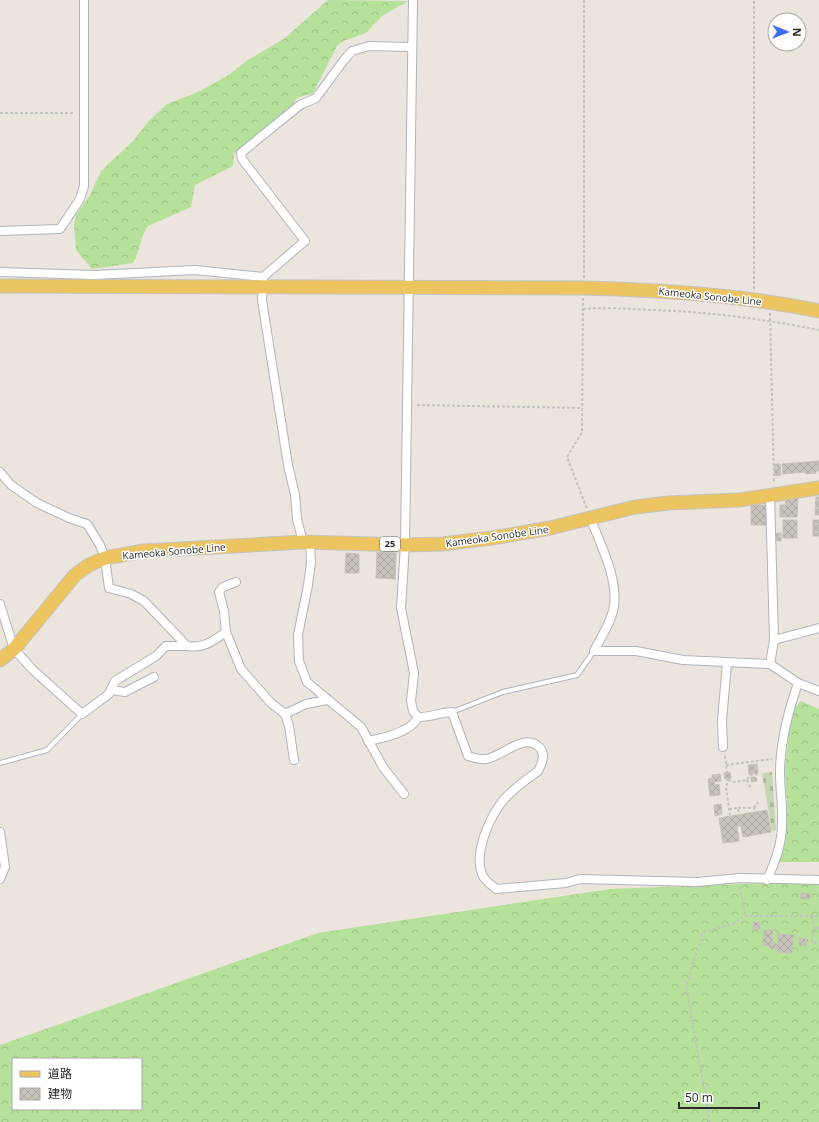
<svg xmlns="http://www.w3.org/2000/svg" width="819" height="1122" font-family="'Open Sans','Noto Sans JP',sans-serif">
<defs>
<pattern id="forest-crowns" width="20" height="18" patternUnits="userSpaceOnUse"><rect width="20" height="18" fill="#b6e19a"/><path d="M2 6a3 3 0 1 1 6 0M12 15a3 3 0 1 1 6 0" fill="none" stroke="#9dc185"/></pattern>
<pattern id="cemetery-stones" width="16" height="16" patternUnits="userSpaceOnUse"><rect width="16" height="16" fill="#c6d6b4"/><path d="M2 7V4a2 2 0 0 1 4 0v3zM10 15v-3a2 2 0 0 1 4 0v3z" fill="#aab89b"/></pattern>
<pattern id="building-cross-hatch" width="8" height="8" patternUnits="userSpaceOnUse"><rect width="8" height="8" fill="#c7c3bb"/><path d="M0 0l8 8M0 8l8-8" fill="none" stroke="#aba8a1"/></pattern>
</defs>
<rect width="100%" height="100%" fill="#ece5dd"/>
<g fill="url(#forest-crowns)" fill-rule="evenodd">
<path d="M328 0 408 1 382 16 366 33 343 41 337 46 313 93 297 98 292 105 234 154 233 166 195 185 191 207 148 226C140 237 140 252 133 263L92 269 76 250 74 224 76 215 90 195 101 171 133 141 148 122 167 104 198 92 227 76 248 60 285 38Z"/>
<polygon points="801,701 819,709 819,862 778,862 785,840 787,808 785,767 792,711"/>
<path d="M762 883H819V1122H0V1045L318 933 610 889ZM13 1059H141V1109H13Z"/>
</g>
<polygon fill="url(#cemetery-stones)" points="772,772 776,830 772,831 762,773"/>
<g fill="url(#building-cross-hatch)" stroke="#c7c1b6">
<polygon points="819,461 819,471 816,471 816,473 806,474 805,472 783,474 782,464"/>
<polygon points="774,464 780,464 781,475 775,476"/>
<polygon points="816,497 819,497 819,515 815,515"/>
<polygon points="786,498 798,498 797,517 780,517 780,505 785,505"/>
<rect x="751" y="505" width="15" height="20"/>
<rect x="783" y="520" width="14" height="18"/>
<rect x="813" y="520" width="6" height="16"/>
<polygon points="775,533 781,533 781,541 774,540"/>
<polygon points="377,552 396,553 395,579 376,578"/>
<polygon points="346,553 359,554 359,573 345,573"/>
<polygon points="757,764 758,773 749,774 748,765"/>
<polygon points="730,772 731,778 725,779 724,773"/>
<polygon points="720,774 721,781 714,782 715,785 719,784 720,795 710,796 708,779 712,778 712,775"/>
<polygon points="751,777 756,777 757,781 751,782"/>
<polygon points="721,804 722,814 715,816 714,805"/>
<polygon points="767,810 771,832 743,837 741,826 737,826 739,841 723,843 719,818"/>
<rect x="801" y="893" width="9" height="6"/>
<rect x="753" y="922" width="7" height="7"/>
<polygon points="764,930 773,930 772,943 778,944 778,934 794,935 792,953 777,952 777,949 769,948 769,946 763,945"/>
<polygon points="799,938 806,939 806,946 799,946"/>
</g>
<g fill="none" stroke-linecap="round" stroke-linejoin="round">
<g stroke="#b0b4be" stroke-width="6">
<g id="lane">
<polyline points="452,712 503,692 577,675 594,651"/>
<polyline points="0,763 47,750 82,714"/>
</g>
</g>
<g stroke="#b0b4be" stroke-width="10">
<g id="street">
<path d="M413 0 405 545 401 608 414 673 411 701 413 711 418 717C430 718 441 712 452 712L468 756C474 758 480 760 486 759 502 757 525 731 540 748 546 755 542 764 538 771 525 781 508 792 499 806 488 822 474 854 482 874 484 880 491 885 496 889L566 883 580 879 697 882 739 878 819 880"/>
<polyline points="0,231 60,229 80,199 84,186 84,0"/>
<polyline points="0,272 94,275 195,270 263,277 262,300 288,465 295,495 297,519 303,542"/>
<polyline points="263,277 305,241 242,159 241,153 300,105 316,98 344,60 352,51 369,46 411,47"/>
<path d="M0 472 11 485 37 503 69 518 87 524 100 545 105 558 109 588 131 594 144 601 187 646C203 649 213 641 226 632"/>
<path d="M590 517C600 544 618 577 614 606 612 621 601 637 594 651H636L683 660 770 664 798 683 819 691"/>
<polyline points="310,542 311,563 308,585 298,635 299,661 307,682 361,727 383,767 404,794"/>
<polyline points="236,582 223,587 219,592 224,611 226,632 241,669 271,703 285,714 289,726 294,760"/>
<polyline points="0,604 14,649 33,670 82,714 109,694 115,681 156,656 166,646 187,646"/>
<polyline points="774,640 819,628"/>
<polyline points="770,664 774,640 770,495"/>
<polyline points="111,690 125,692 154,677"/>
<polyline points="285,714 306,704 327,700"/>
<path d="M368 741C383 738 412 732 418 717"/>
<polyline points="723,747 722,721 727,663"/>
<polyline points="0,832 5,867 0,879"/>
<path d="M767 880C775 862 782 844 782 824 783 807 780 790 780 773 780 742 788 712 798 683"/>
</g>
</g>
<g stroke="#c3c3c3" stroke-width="15">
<g id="primary">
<path d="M0 286 584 288C663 290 742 295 819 311"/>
<polyline points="0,660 14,649 75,575 89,565 105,558 144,551 303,542 405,545 442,544 492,538 550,528 635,507 668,503 739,500 819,488"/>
</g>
</g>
<g stroke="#c3c3c3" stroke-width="2" stroke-dasharray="3 2" stroke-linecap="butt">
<polyline points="0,113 75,113"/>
<polyline points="584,278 584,0"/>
<polyline points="754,289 754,0"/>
<polyline points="583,298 582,432 567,457 587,509"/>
<path d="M583 309C606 307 629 309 653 310 709 312 764 319 819 330"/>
<polyline points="770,313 774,483"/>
<polyline points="417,405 582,408"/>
<polyline points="725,756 727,772"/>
<polyline points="726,765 772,759"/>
<polyline points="728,778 726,788 730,815"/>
<polyline points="728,780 734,782 747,780 750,775 760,774"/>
<polyline points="747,780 751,789"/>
<polyline points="738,808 754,808 756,811"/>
<polyline points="754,808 758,802"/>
<polyline points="729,809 738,808 739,814"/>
<polyline points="740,887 745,916"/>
<polyline points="812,916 815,930"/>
<polyline points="817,943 812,942 812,935 819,927"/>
<polyline points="710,1122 686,986 703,932 733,924 745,916 819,916"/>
</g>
<use href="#lane" stroke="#fff" stroke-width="4"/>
<use href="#street" stroke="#fff" stroke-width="8"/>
<use href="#primary" stroke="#edc560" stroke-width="13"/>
</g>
<g text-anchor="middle" stroke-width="3" stroke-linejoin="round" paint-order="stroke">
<rect fill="#fff" stroke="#6a6a6a" stroke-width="1" x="380" y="537" width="20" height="14" rx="3"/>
<g font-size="9" font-weight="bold" fill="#2a2a2a">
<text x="390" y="547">25</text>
</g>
<g font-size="10" fill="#2a2a2a" stroke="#fff">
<text transform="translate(710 296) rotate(6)" y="4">Kameoka Sonobe Line</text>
<text transform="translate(497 536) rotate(-8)" y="4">Kameoka Sonobe Line</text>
<text transform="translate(174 551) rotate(-5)" y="4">Kameoka Sonobe Line</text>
</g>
</g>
<rect x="12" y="1058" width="130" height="52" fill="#ffffff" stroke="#aaaaaa"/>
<rect x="20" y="1071" width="20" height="6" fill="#edc560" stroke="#aaaaaa"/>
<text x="48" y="1078" font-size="12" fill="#2a2a2a">道路</text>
<rect x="20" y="1088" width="20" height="12" fill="url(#building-cross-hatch)" stroke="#aaaaaa"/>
<text x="48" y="1098" font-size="12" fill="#2a2a2a">建物</text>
<g transform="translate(787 32) rotate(91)"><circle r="19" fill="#ffffff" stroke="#aaaaaa"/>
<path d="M0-3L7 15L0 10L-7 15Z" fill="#406bf6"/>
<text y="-6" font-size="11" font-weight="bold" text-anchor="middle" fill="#2a2a2a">N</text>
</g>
<path d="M679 1102v6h80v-6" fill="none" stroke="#2a2a2a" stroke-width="2"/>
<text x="685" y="1102" font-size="12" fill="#2a2a2a" stroke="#ffffff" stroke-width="3" paint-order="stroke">50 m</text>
</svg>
